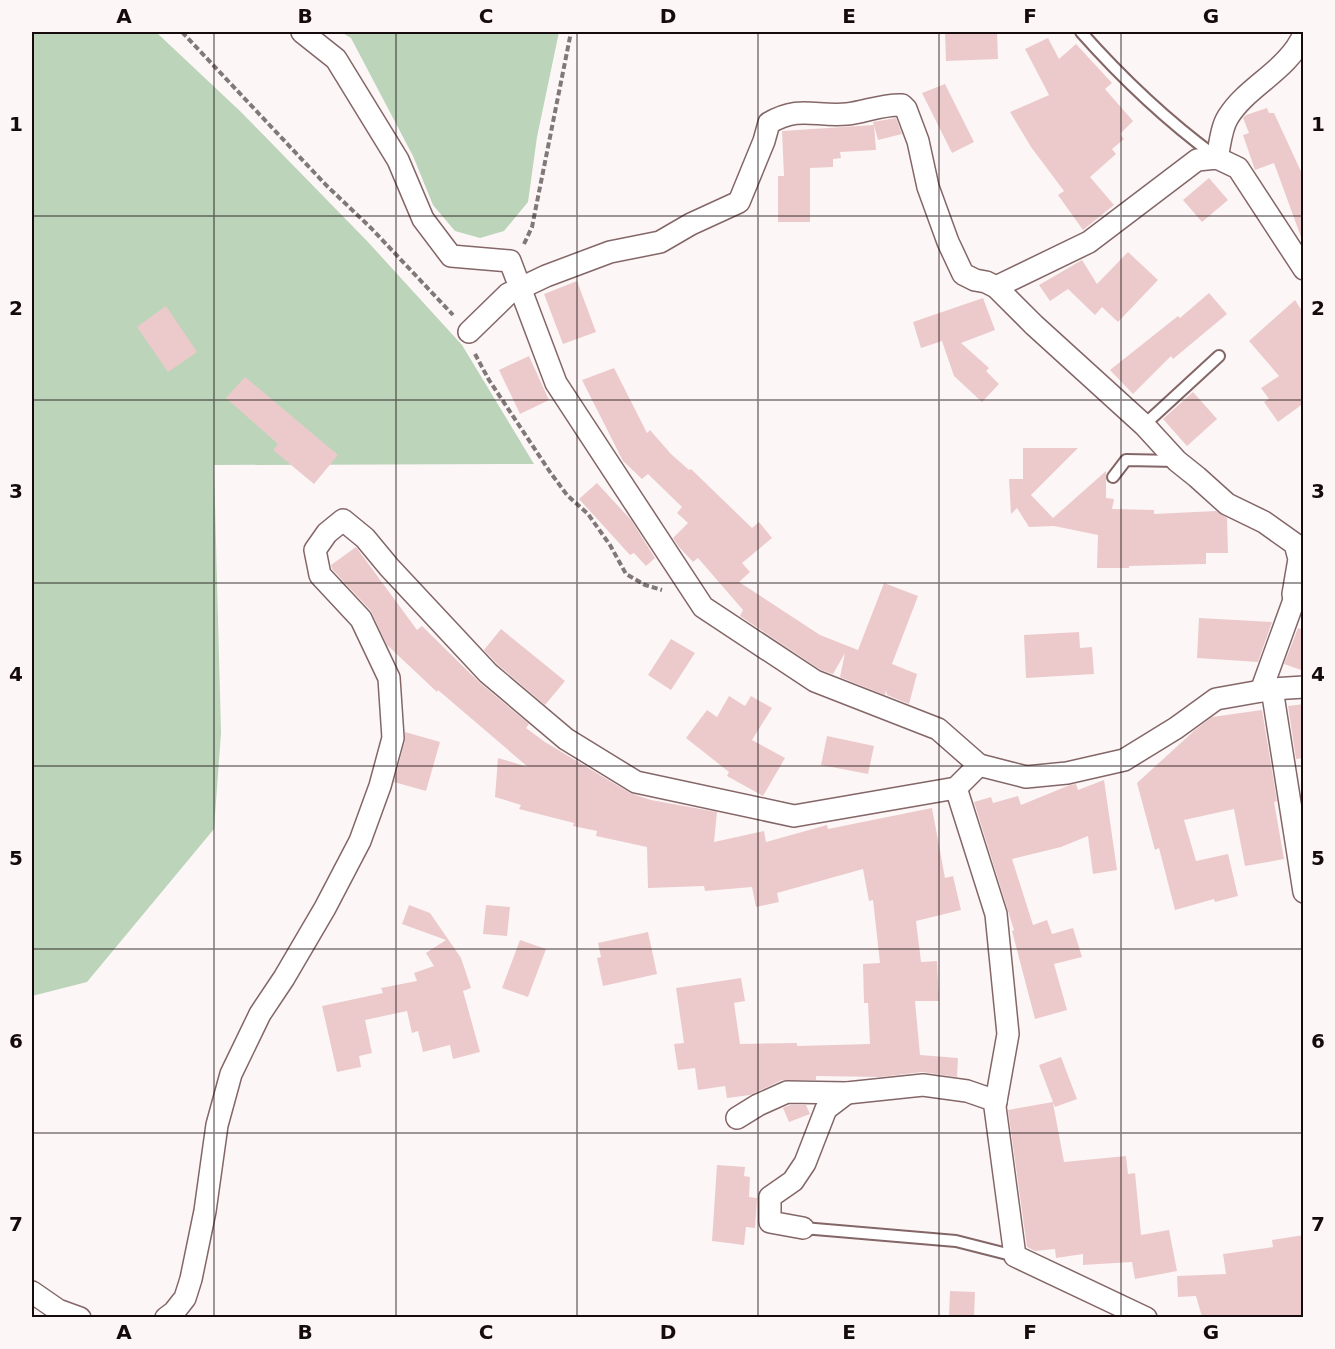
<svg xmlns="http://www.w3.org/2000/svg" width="1335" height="1349" font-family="'DejaVu Sans',sans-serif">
<rect width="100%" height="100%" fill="#fdf6f6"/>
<g fill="#bcd4ba">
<polygon points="32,32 156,32 241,112 368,242 462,345 534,464 214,465 221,733 214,829 87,982 32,996"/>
<polygon points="341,32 559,32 537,137 528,202 504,231 480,238 455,231 433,205 413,156 351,38"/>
</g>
<g fill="#eccacb">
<polygon points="945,32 997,32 998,59 946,61"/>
<polygon points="1048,38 1059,59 1076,44 1112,83 1105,89 1133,121 1120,134 1124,139 1112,149 1116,154 1090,177 1114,205 1083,230 1058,195 1064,191 1031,147 1010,112 1049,95 1025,49"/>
<polygon points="945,84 974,142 952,153 922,93"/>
<polygon points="1267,108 1269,113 1274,113 1304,178 1304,237 1301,237 1274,163 1255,170 1243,135 1249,133 1243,118 1246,115"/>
<polygon points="896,118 902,134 878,140 873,122"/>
<polygon points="874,125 876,150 840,152 841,158 833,159 833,167 810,168 810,222 778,222 778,176 784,176 782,131"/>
<polygon points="1209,178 1228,200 1202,222 1183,200"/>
<polygon points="1128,252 1158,280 1118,322 1102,307 1095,315 1068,289 1050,301 1039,285 1082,260 1097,284"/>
<polygon points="577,281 596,332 563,344 544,294"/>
<polygon points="1209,293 1227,314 1173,359 1171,356 1133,394 1110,370 1178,316 1180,318"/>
<polygon points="983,298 995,330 961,343 989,368 986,371 999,384 982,402 954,376 942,341 921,348 913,322"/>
<polygon points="1295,300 1304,314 1304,403 1278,422 1264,402 1269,399 1261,388 1279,376 1249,341"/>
<polygon points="166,306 197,352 168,372 137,327"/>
<polygon points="529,356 549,400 520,414 499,370"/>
<polygon points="614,368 647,433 650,430 671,454 689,470 691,469 752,528 759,522 772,538 742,563 750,572 739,582 820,635 858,650 884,583 918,596 892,664 917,674 909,704 887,695 886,690 885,695 840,677 845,653 833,674 821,670 740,616 743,610 698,558 693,562 679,547 673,538 688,523 677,513 682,507 648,474 642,479 623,461 582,380"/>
<polygon points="245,377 338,455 314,484 273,450 278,444 226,398"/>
<polygon points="1193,392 1217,419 1187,446 1163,419"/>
<polygon points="1023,448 1078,448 1031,495 1053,518 1106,471 1106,498 1114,499 1112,509 1154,510 1154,514 1216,511 1227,518 1228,553 1206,553 1206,564 1129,566 1129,568 1097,568 1098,535 1054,526 1029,527 1017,508 1011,514 1009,479 1023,479"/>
<polygon points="597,483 631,520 655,558 646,566 634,553 630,555 579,499"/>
<polygon points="356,547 417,630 422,626 480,683 529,724 526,728 545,742 630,793 651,800 717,812 714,842 764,831 766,842 827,825 828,829 932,808 945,878 953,876 961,910 916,921 921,962 937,961 939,1001 915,1001 920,1055 958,1058 957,1077 922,1072 880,1077 816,1076 816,1080 782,1080 750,1095 727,1098 725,1086 698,1090 695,1068 678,1070 674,1044 684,1043 676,988 741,978 745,1001 734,1003 740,1044 797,1043 797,1046 870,1044 868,1003 864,1003 863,964 880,963 873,900 869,901 863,869 777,893 779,902 756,907 752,887 705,891 704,886 648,888 647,847 596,836 597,831 573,826 574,823 519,809 521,805 495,797 498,758 528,767 438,690 437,692 387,645 371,611 332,569 331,565"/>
<polygon points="1199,618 1272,622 1258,662 1197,658"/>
<polygon points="1298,628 1304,630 1304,671 1284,664"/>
<polygon points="501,629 565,681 545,705 497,664 484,650"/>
<polygon points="1079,632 1080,648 1092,647 1094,674 1026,678 1024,635"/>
<polygon points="671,639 695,653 671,690 648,675"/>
<polygon points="729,696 745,706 751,696 772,708 752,740 785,758 763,796 727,776 729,772 686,738 707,710 717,717"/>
<polygon points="1304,704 1304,758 1296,759 1288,706"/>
<polygon points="1262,710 1277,801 1274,802 1284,859 1245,866 1234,809 1184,820 1196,861 1228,854 1238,896 1215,902 1214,899 1175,910 1159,848 1155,850 1137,783 1195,730 1212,717"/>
<polygon points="405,732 440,742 426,791 394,782 405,741"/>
<polygon points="827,736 874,746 868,774 821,765"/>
<polygon points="1104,780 1117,870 1093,874 1088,836 1061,847 1012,859 1033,925 1047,920 1052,934 1073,928 1082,957 1054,964 1067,1010 1035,1019 1012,931 1014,930 974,802 991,797 993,803 1018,796 1021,805 1070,785 1076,784 1078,790"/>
<polygon points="409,905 430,913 461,958 471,988 463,991 480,1052 453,1059 450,1045 423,1052 418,1031 412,1033 407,1011 365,1020 372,1053 359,1056 361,1067 337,1072 322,1006 383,993 381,988 417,981 414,973 434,966 426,953 446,940 402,924"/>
<polygon points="486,905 510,907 507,936 483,934"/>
<polygon points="648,932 657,974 603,986 597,958 601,957 598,943"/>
<polygon points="520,940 546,949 528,997 502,988"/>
<polygon points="1061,1057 1077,1099 1055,1107 1053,1103 1064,1162 1126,1156 1128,1174 1135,1173 1141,1235 1169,1230 1177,1271 1135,1279 1132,1262 1083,1265 1083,1254 1056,1258 1055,1249 1035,1251 1027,1247 1008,1110 1053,1102 1039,1065"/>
<polygon points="790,1105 806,1105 810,1114 789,1122 783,1108"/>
<polygon points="717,1165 745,1167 744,1176 750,1177 749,1197 757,1198 755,1228 746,1227 744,1245 712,1241"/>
<polygon points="1304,1235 1304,1317 1202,1317 1196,1296 1178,1297 1177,1276 1226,1274 1223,1254 1273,1247 1272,1240"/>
<polygon points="950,1291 975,1292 974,1317 949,1317"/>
</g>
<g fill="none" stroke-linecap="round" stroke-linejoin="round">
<g stroke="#846667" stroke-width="14">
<g id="lane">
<path d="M1081 32C1121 77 1166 120 1215 156"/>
<polyline points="1144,425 1219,356"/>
<polyline points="1113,477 1126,460 1177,461"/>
<polyline points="803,1228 956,1241 1015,1256"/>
</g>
</g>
<g stroke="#846667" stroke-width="24">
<g id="street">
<polyline points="302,32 336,59 398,160 423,219 451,256 510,261 556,383 703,607 815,681 938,729 979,765 1026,777 1067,773 1124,760 1176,728 1216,699 1272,689 1304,687"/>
<path d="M1217 158C1220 145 1221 128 1228 117 1248 85 1288 71 1304 34"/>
<polyline points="996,287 1089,242 1197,160 1217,158 1238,168 1304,269"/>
<path d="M469 332 508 294 546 276 610 252 660 242 691 224 739 202 764 141 769 123C800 105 815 117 847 114 865 112 883 104 902 105L906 109 918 141 928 187 948 242 963 274 975 280 986 282 996 287 1034 325 1144 425 1177 461 1197 477 1227 504 1264 522 1295 544 1299 559 1293 594 1294 600"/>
<polyline points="1272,689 1304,892"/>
<polyline points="1261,691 1294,600 1302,588"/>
<polyline points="956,788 996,914 1008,1034 995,1107 1015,1256 1146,1318"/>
<polyline points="737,1118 758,1105 787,1092 847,1093 923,1085 967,1091 996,1101"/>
<polyline points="803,1228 770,1222 770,1197 793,1181 805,1163 826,1109 847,1093"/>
<polyline points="32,1292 58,1310 80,1318"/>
<polyline points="166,1318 174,1312 185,1298 191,1279 205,1211 217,1125 231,1074 260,1014 284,978 325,908 360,841 380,786 393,738 389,678 361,619 320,575 315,550 327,533 343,520 365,538 389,567 488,673 566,739 636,782 794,816 956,788 979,765"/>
</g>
</g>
<g stroke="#817878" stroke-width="4" stroke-dasharray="6 3" stroke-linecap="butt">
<polyline points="182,32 326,185 371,228 453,315"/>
<polyline points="524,244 532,227 571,32"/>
<polyline points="475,354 489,380 550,472 567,495 588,514 610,545 626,574 645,585 662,590"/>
</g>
<use href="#lane" stroke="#fff" stroke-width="10"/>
<use href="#street" stroke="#fff" stroke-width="21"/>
</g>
<path fill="none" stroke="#160b0c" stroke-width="1.5" stroke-opacity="0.55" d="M214 32V1318M396 32V1318M577 32V1318M758 32V1318M939 32V1318M1121 32V1318M32 216H1304M32 400H1304M32 583H1304M32 766H1304M32 949H1304M32 1133H1304"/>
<rect width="1335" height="1349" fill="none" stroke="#fdf6f6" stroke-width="66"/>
<rect x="33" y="33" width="1269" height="1283" fill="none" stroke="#160b0c" stroke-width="2"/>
<g font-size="20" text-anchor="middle" font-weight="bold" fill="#160b0c">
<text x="124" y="23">A</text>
<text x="305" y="23">B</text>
<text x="486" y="23">C</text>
<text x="668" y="23">D</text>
<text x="849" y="23">E</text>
<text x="1030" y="23">F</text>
<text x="1211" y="23">G</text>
<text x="16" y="131">1</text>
<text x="1318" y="131">1</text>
<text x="16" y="315">2</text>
<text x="1318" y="315">2</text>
<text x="16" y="498">3</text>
<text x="1318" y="498">3</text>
<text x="16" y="681">4</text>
<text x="1318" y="681">4</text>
<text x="16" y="865">5</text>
<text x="1318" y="865">5</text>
<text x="16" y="1048">6</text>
<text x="1318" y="1048">6</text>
<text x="16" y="1231">7</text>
<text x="1318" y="1231">7</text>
<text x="124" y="1339">A</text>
<text x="305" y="1339">B</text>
<text x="486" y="1339">C</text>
<text x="668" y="1339">D</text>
<text x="849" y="1339">E</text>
<text x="1030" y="1339">F</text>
<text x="1211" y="1339">G</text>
</g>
</svg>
